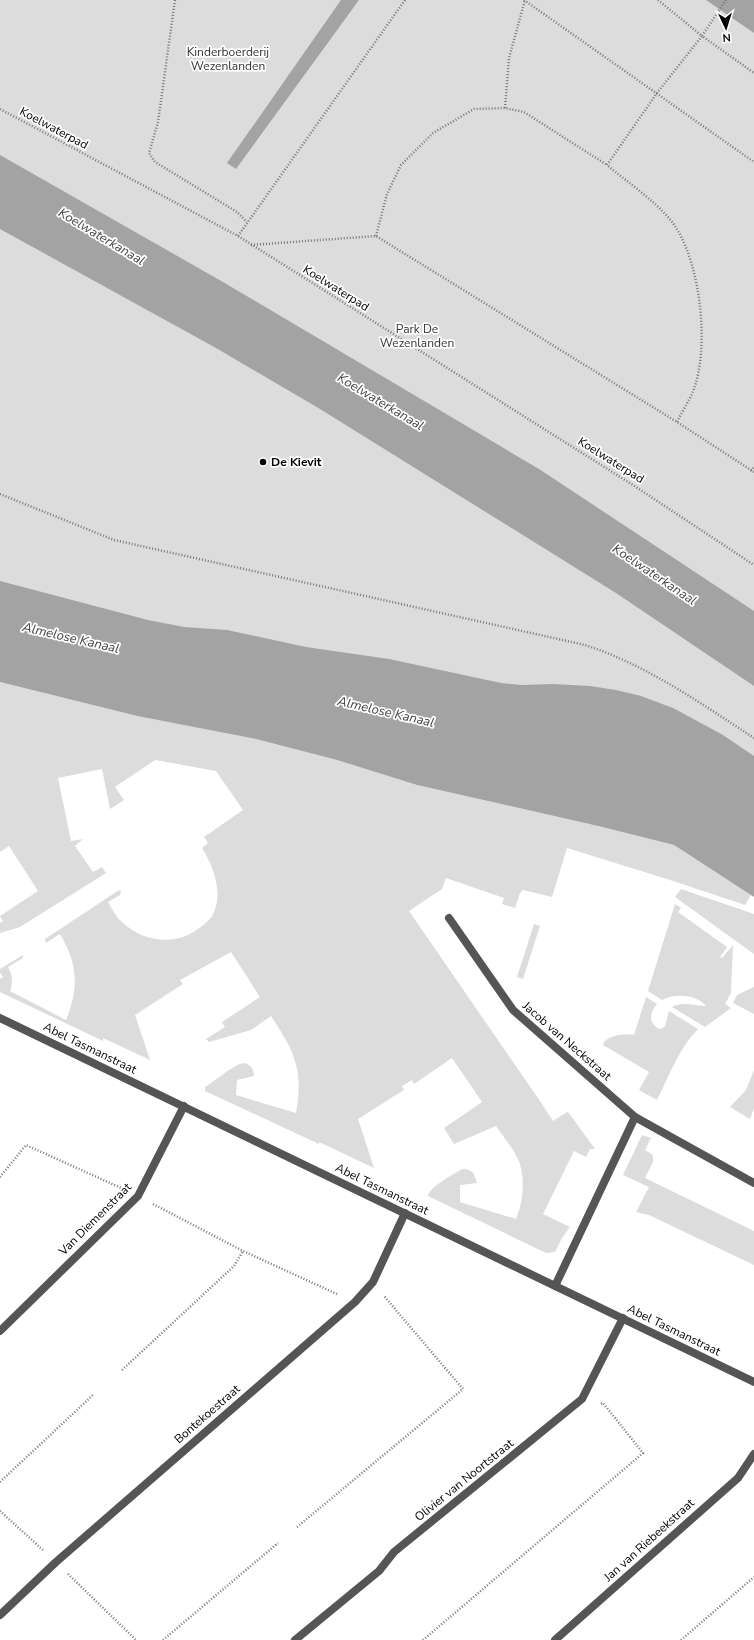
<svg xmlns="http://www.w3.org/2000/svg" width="754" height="1640" font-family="'Nunito Sans',sans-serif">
<rect width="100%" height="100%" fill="#fff"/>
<g fill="#dcdcdc">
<polygon points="0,0 754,0 754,786 0,592"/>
<path d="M0 682 137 716 256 739 337 760 417 785 598 826 674 845 751 895 745 905 667 879 567 848 552 897 523 890 520 893 515 908 502 904 504 898 446 878 442 889 409 911 542 1104 553 1121 567 1112 569 1113 595 1149H590L586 1157 574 1151 543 1214 570 1227 562 1238 555 1252 546 1253 428 1196C430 1186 453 1175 462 1169H466L473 1172 477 1183 460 1185V1202L516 1219C523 1203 525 1181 520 1164 515 1150 504 1138 496 1126L454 1144 444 1128 482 1102 452 1058 414 1084 412 1080 402 1086 404 1090 358 1119 374 1168 319 1142V1144L205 1091V1087C214 1082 231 1067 240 1064 249 1061 254 1069 254 1076L237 1080 236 1095 296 1113C304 1069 294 1051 271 1016L251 1030 209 1042 206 1039 225 1027 222 1022 260 997 231 952 180 980 183 984 135 1015 150 1060 103 1038V1041L0 992V979L3 977 0 973V969L23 955V958L8 967C13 976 13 982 10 991L66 1020C79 988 78 964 60 934L46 943 45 939 119 890 121 891 120 895 108 902C112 909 116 917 122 922 142 941 172 946 195 931 202 926 211 920 214 912 223 891 213 866 202 848L208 843 204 837 243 810 216 771 155 760 115 787 124 800 110 809 102 769 58 778 71 841 83 839 75 846 93 872 102 867 106 873 20 927 0 933V923L3 921 0 916 38 891 9 846 0 852Z"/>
<polygon points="681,889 754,914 754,954 675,897"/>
<path d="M675 904 681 908 678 912 727 947 720 957 722 958 733 945 731 993 725 1004 731 1008 705 1027 672 1007C682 1001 695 1006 706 1006 697 994 674 993 662 1000L648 991Z"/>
<polygon points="534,924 540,926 523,979 517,977"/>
<polygon points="754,987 754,1014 733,1003 737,995"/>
<path d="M646 997 657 1004C650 1012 648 1021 657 1028L661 1029 665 1026 669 1011 698 1029C679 1048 669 1076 657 1100L639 1090 649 1072 603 1045 604 1042C610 1035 626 1033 634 1035Z"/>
<polygon points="754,1070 754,1108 750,1119 730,1107 746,1090"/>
<polygon points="642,1135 651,1138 645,1150 653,1155 653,1162 645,1178 754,1231 754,1265 649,1215 636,1212 649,1187 623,1175"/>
</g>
<g fill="#a3a3a3">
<polygon points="341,0 359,0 236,169 227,163"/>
<polygon points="706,0 754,0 754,33"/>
<polygon points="0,155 223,282 539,469 754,611 754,686 616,593 320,409 216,348 0,229"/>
<polygon points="0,581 148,620 184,627 227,630 306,647 389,659 501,683 521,685 553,684 590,686 616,690 641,696 673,708 723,735 754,756 754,897 674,845 598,826 417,785 337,760 256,739 137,716 0,682"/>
</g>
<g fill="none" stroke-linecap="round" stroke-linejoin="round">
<g stroke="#777" stroke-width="2.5" stroke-dasharray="1 2" stroke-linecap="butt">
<polyline points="175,0 158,122 149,153 155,162 237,212 247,222"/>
<polyline points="524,0 754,162"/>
<path d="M658 0 702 36 657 93 607 165C628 183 665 207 678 231 701 270 709 347 694 389 690 400 682 411 677 422"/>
<polyline points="726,0 702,36 754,73"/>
<polyline points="505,108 509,58 525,0"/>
<polyline points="0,109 238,236 636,487 754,565"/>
<polyline points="238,236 405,0"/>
<polyline points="376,236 387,194 401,165 433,133 474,109 505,108 524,112 607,165"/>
<polyline points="251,245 376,236 677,422 754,472"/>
<polyline points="751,471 754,467"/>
<path d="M0 494 114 540 585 645C647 665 700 703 754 738"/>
<polyline points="0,1177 26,1145 121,1188"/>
<polyline points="153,1204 243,1251 337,1294"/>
<polyline points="122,1370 234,1266 243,1251"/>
<polyline points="0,1482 94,1394"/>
<polyline points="0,1511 44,1551"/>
<polyline points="297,1527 463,1389 384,1296"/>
<polyline points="68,1574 136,1640"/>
<polyline points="163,1640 278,1543"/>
<polyline points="423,1640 643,1453 603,1403 600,1404"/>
<polyline points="681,1640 754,1577"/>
</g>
<g stroke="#555" stroke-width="8">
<polyline points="449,918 513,1010 635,1117"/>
<polyline points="0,1018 754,1382"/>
<polyline points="555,1286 635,1117 754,1183"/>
<polyline points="0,1331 138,1196 184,1106"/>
<polyline points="0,1615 56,1562 355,1302 373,1282 405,1213"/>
<polyline points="295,1640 379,1571 394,1552 582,1399 623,1318"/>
<polyline points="555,1640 738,1478 754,1454"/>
</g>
</g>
<circle fill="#000" stroke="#fff" stroke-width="1.5" cx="263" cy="462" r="4"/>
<g text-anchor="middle" stroke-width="3.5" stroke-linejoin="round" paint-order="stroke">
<g font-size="12" fill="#333" stroke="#fff">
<text x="228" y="56">Kinderboerderij<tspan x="228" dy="14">Wezenlanden</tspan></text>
<text x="417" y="333">Park De<tspan x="417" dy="14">Wezenlanden</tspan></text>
</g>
<g font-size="12" fill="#000" stroke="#fff">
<text transform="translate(54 128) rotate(28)" y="4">Koelwaterpad</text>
<text transform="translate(336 288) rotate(32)" y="4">Koelwaterpad</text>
<text transform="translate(611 460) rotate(32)" y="4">Koelwaterpad</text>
<text transform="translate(567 1041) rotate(41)" y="4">Jacob van Neckstraat</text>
<text transform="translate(90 1048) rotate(26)" y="4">Abel Tasmanstraat</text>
<text transform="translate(382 1189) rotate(26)" y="4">Abel Tasmanstraat</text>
<text transform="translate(95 1219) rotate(-45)" y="4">Van Diemenstraat</text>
<text transform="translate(674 1330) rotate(26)" y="4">Abel Tasmanstraat</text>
<text transform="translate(207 1414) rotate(-41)" y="4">Bontekoestraat</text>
<text transform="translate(464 1480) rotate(-39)" y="4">Olivier van Noortstraat</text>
<text transform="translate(649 1540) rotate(-42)" y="4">Jan van Riebeekstraat</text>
</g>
<g font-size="12" font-weight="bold" fill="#000" stroke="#fff" text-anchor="start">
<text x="271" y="466">De Kievit</text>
</g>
<g font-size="13" font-style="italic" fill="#444" stroke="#fff">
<text transform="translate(102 236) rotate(31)" y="5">Koelwaterkanaal</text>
<text transform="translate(381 401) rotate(31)" y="5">Koelwaterkanaal</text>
<text transform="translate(655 574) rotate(34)" y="5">Koelwaterkanaal</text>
<text transform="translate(71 637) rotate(13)" y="5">Almelose Kanaal</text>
<text transform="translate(386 711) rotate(13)" y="5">Almelose Kanaal</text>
</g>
</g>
<g transform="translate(726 28) rotate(176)" stroke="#ffffff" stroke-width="3" paint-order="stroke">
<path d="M0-3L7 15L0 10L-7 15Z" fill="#000000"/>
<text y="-6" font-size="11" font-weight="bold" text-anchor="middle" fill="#000000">N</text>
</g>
</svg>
